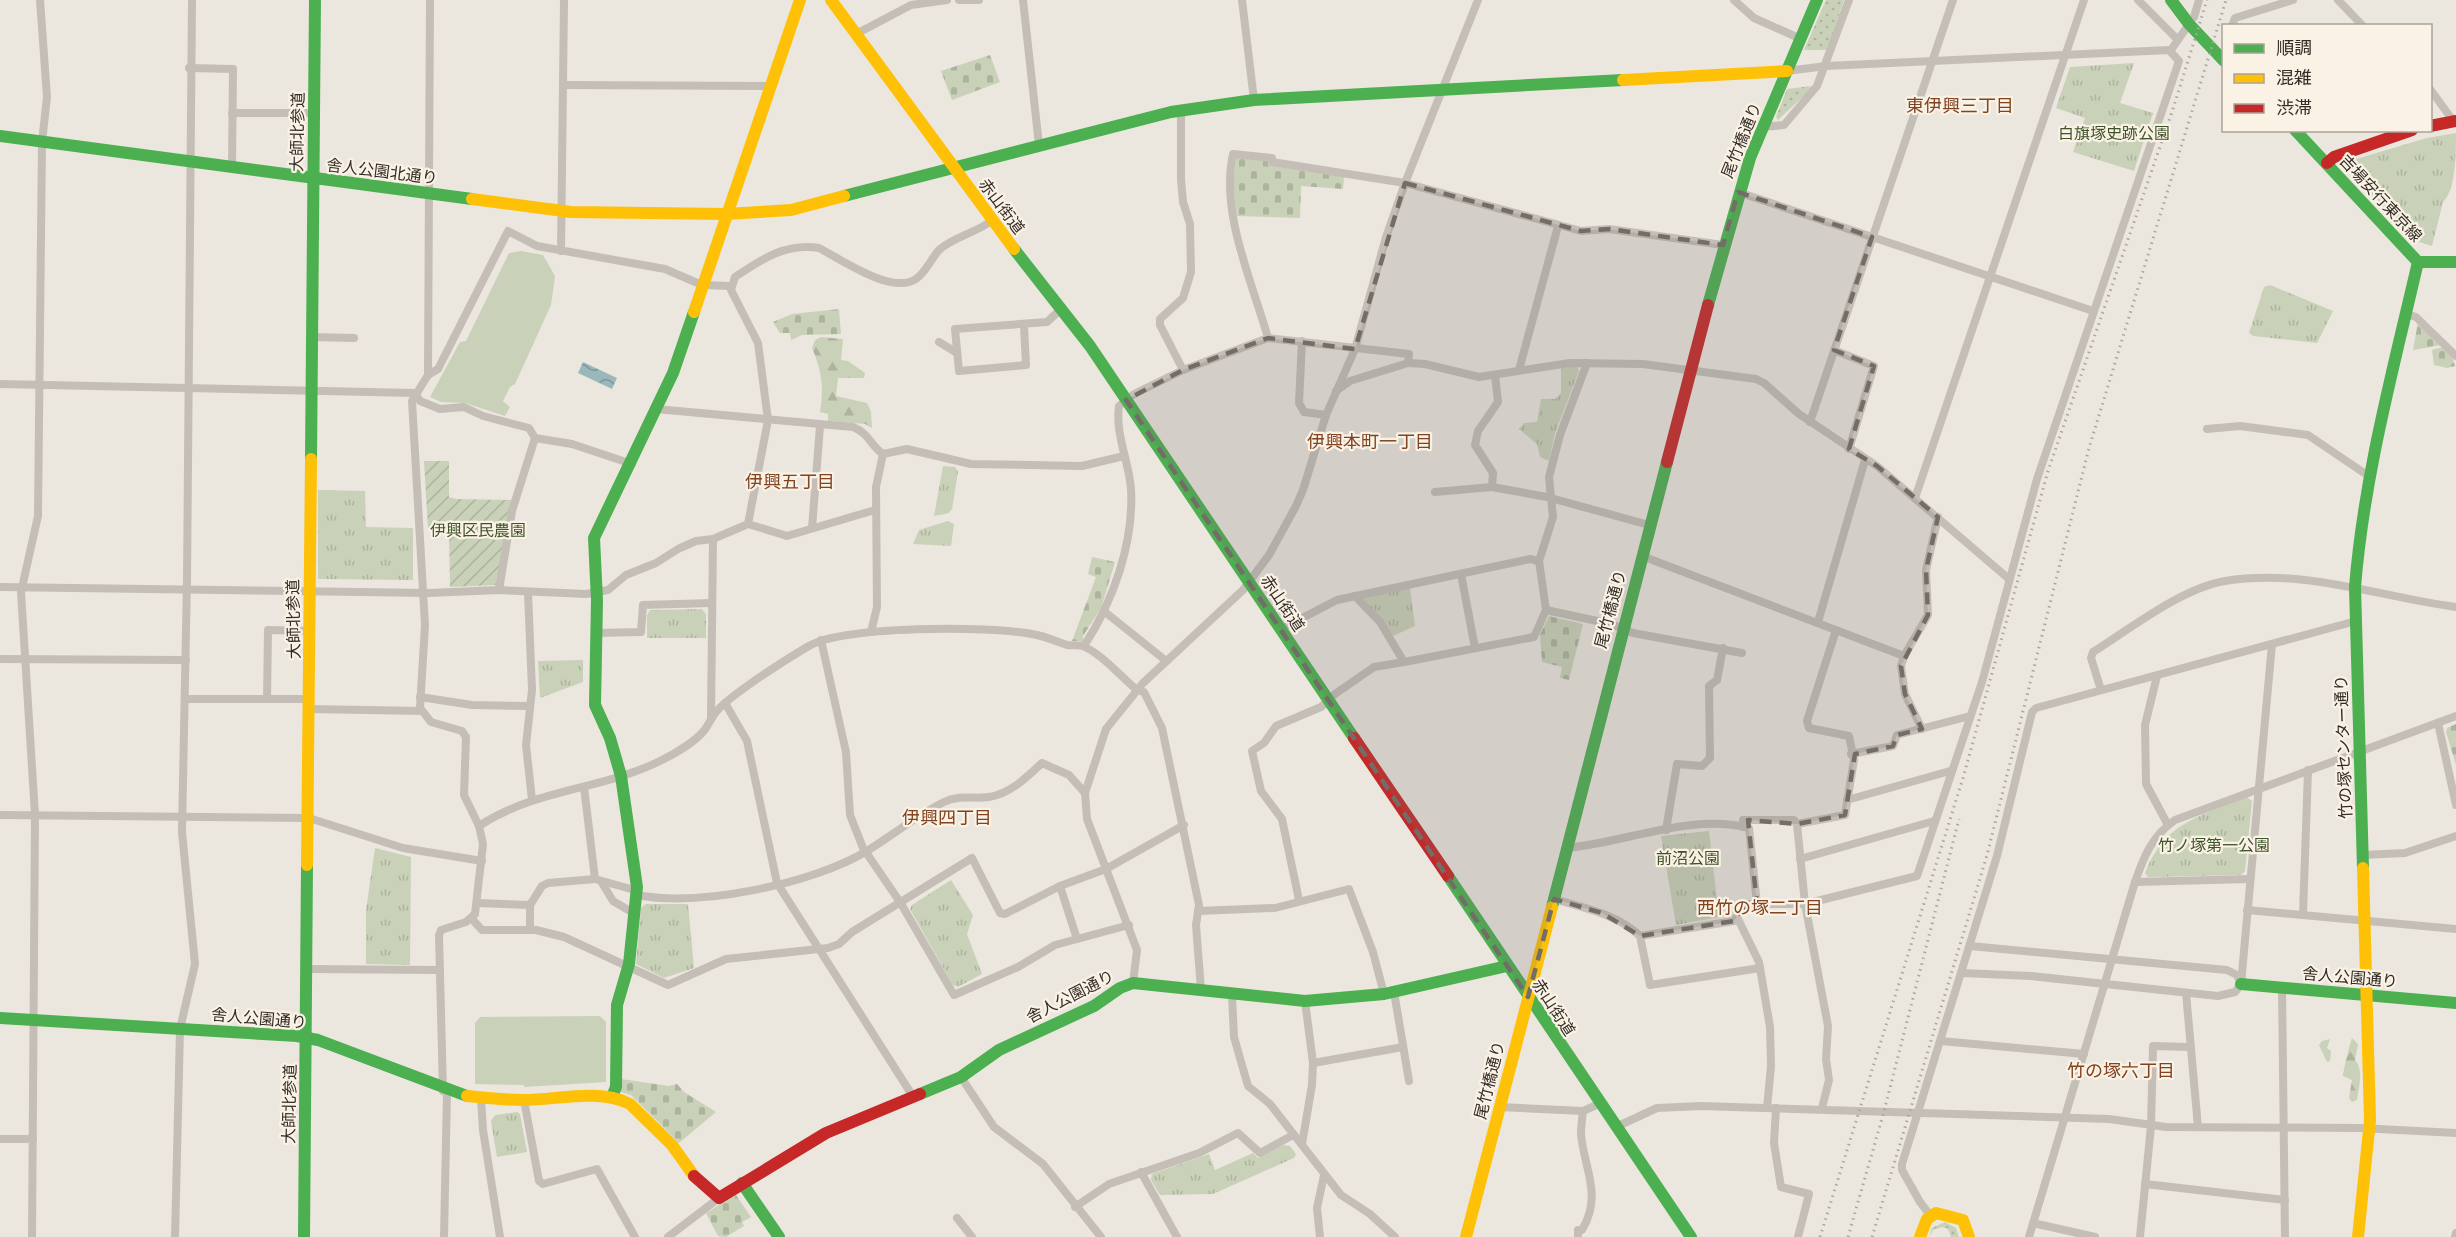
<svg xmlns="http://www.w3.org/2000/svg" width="2456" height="1237" font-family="Karla,'Noto Sans JP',sans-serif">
<defs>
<pattern id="grass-dots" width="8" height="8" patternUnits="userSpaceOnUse" patternTransform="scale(1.5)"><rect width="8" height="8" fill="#c9d1b8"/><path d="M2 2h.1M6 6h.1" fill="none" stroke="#adb49e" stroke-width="1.8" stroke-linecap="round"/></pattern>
<pattern id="forest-firs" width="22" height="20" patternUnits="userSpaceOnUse" patternTransform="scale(1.5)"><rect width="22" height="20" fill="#c9d1b8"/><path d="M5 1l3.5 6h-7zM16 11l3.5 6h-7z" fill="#adb49e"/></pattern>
<pattern id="cemetery-stones" width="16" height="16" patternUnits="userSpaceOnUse" patternTransform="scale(1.5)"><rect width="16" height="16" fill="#c9d1b8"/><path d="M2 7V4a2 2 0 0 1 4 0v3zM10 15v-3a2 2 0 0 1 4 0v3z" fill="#adb49e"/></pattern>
<pattern id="park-tufts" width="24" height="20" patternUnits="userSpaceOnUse" patternTransform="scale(1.5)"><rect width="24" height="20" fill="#c9d1b8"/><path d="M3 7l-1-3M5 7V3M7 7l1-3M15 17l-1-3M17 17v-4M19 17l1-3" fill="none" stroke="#adb49e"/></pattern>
<pattern id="garden-furrows" width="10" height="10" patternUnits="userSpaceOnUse" patternTransform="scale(1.5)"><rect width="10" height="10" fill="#c9d1b8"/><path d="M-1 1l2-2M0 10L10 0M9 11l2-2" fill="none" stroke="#adb49e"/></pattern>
<pattern id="water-waves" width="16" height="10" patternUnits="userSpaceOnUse" patternTransform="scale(1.5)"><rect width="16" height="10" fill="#9ab8bc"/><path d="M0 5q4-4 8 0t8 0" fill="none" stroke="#7e9699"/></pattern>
</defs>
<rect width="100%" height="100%" fill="#ebe7df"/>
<g fill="url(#grass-dots)">
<polygon points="1826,0 1844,0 1827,50 1804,50"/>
<polygon points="1811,86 1808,92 1778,120 1776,117 1787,89"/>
<polygon points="1945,1222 1956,1228 1959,1237 1951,1237 1948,1229 1942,1227 1933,1230 1929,1237 1932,1228"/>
</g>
<g fill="url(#forest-firs)">
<path d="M821 337 843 339 841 360 848 361 865 373 864 378H838L836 396 867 403 871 412 872 428 865 424 828 421V414L820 412C824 388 822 371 812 348L815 340Z"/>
<path d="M2352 1038 2358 1044 2355 1060C2364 1071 2359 1086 2357 1100L2352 1102 2349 1098 2352 1080 2343 1076C2343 1072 2350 1043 2352 1038Z"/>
<polygon points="2330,1039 2327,1048 2331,1051 2330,1061 2327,1062 2319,1045 2322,1041"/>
</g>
<g fill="url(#cemetery-stones)">
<polygon points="990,55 1000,82 952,100 941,71"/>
<polygon points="1236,157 1268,161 1268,165 1344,177 1343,189 1301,186 1300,218 1237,216 1233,186"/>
<polygon points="839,309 841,334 802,335 791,340 790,333 780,333 773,322 792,314"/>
<polygon points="2418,322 2441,345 2413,350"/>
<polygon points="2443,347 2452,355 2455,366 2447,368 2434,365 2432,350"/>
<polygon points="1092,557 1115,562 1101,608 1083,636 1083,641 1072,641 1096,577 1088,574"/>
<polygon points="1549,616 1583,624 1569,680 1560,678 1562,667 1542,662 1540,635"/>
<polygon points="2456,724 2456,765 2446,732 2447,728"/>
<polygon points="621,1079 669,1086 677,1084 684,1092 716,1112 679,1143 631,1095 621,1092"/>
<polygon points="736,1195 751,1217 742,1222 744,1226 726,1237 718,1236 706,1213"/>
</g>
<g fill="url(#park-tufts)">
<polygon points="2134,63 2120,103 2153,113 2134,171 2073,152 2085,118 2056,108 2070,67"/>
<path d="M2456 133C2456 151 2456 191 2443 202L2432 246 2419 242 2396 217 2385 212 2347 167 2346 162 2427 138Z"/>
<polygon points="2270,285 2333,311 2317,343 2253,336 2249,333 2264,287"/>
<polygon points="1577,366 1579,371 1555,433 1549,461 1540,457 1537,444 1519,429 1524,423 1537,422 1541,399 1555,399 1561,393 1561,368"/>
<polygon points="943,466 955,467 958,472 952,509 949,513 934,516"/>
<polygon points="318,490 365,491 366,527 413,528 413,580 318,579"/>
<polygon points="948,521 954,524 951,546 913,544 919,530"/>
<polygon points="1410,588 1415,626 1393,636 1363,598"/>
<polygon points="702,609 706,614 706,638 647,638 647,615 650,610"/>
<polygon points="583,660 583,682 540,698 538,661"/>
<path d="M2247 797 2252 801 2245 871 2241 875 2148 877 2145 873C2166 821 2199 817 2247 797Z"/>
<polygon points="1709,831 1719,917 1676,925 1661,836"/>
<polygon points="375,848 411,857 410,965 366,964 366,910"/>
<polygon points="951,880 973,915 967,934 982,974 958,987 953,985 910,909 912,905"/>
<polygon points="646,904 688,904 694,968 664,978 636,964 641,908"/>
<polygon points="517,1112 520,1114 527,1152 497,1157 491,1121 495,1115"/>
<polygon points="1283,1145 1290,1146 1296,1154 1294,1158 1213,1194 1160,1195 1151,1180 1152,1174 1209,1154 1215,1170 1253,1153 1258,1158"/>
</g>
<polygon fill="url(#garden-furrows)" points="424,461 449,461 449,497 456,499 511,500 497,585 450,587 449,529 428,529"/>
<g fill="#c9d1b8">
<polygon points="521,251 543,255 555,276 551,305 515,384 510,387 503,401 510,407 505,416 465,403 441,402 430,397 460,342 466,341 509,253"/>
<polygon points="600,1016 606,1022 606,1082 524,1087 524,1085 475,1084 475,1023 480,1017"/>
</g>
<polygon fill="url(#water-waves)" points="583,362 617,378 612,389 578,373"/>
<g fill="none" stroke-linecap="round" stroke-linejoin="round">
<g stroke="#c4beb7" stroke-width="8">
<polyline points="959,0 979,0"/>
<polyline points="1023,0 1039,145"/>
<polyline points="1242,0 1254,100"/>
<polyline points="1734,0 1754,18 1801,39"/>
<polyline points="2138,0 2177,39"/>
<polyline points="2338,0 2363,26"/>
<polyline points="2194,17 2199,0"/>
<polyline points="2232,26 2235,18 2293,0"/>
<polyline points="856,34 911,5 947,0"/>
<polyline points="2171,50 2189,24"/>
<polyline points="189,68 233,69 232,167"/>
<polyline points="563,85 770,86"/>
<polyline points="2430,89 2454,122"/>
<polyline points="1181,109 1181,179 1183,202 1190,224 1191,272 1183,298 1160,319 1160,325 1183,370"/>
<polyline points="232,113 313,113"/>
<polyline points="1763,127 1784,125 1817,86 1849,0"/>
<polyline points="1738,192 2093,311"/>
<polyline points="561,251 564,0"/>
<polyline points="2406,314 2416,317 2456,356"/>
<polyline points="1024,326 1026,365 959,371 955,329 1047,322 1060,310"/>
<polyline points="312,337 354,338"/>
<path d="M1268 338C1252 281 1220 213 1233 154L1272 158V162L1405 183 1581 231 1609 229 1723 245"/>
<polyline points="1302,341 1299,403 1304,412 1326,415"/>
<polyline points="939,342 957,353"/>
<polyline points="1834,350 1874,366 1849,449"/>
<polyline points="1519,370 1558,226"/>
<polyline points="428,375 430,0"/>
<polyline points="0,384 415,393 420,401 440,409 464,407 483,416 529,428 535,438 572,444 632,464"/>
<polyline points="1336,391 1350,381 1408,363"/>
<path d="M656 409 853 427C870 434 869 444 883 454L907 449 971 464 1082 466 1124 456"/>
<polyline points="1810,422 1953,0"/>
<polyline points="2207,429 2240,426 2308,435 2370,477"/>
<polyline points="1492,487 1493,473 1475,445 1478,431 1498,402 1495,375"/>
<polyline points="1435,492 1492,487 1547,497 1649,525"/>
<polyline points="1915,498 2084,0"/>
<path d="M748 524 768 420 758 343 731 290 735 277C762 259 785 243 819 248 842 260 892 295 916 279 926 272 931 259 939 250 953 237 976 233 991 221"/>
<polyline points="812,528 820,426"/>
<polyline points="1642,556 1904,656"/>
<polyline points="1461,574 1475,648"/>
<polyline points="0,587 429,593 499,590 586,594 608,590 626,575 656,563 678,549 696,541 713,539 748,524 787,536 875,510"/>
<polyline points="499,590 512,511 535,438"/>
<polyline points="528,592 532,690 526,745 532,800"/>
<polyline points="1355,596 1380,622 1404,662 1534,637 1546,610 1539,561 1553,517 1549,477 1560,435 1587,363"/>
<polyline points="1546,610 1611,624 1633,633 1742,653"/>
<polyline points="1105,612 1165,660"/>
<polyline points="1818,622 1865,460"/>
<polyline points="1281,629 1337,600 1530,559 1539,561"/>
<polyline points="871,632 877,607 876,487 883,454"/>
<polyline points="596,633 641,632 643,605 712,603"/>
<polyline points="821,640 846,752 850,815 863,848 900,902 954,995 1018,967 1055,945 1129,925"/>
<path d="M1084 646C1113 602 1134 543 1131 489 1129 461 1115 435 1119 406L1134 394 1183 370 1268 338 1409 354 1408 363 1425 364 1479 377 1570 363 1643 364 1756 379 1764 383 1799 414 1877 466 2009 579"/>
<polyline points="0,659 186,660"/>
<polyline points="2157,676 2145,725 2146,784 2168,825"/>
<path d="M2101 690 2091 658 2093 652C2130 629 2182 588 2225 581 2304 568 2379 597 2456 607"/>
<polyline points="420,697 472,705 528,706"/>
<polyline points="185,699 310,699"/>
<polyline points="267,699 268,630 310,631"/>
<polyline points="725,703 747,741 777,883 912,1095"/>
<polyline points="310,709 421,711"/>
<polyline points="711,716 713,539"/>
<polyline points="2438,723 2456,805"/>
<polyline points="1922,729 1905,694 1901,666 1904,656 1928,615 1926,570 1938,517"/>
<polyline points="1851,754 1893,746 1897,735 1970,716"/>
<polyline points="584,787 595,879"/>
<polyline points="1847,800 1950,771"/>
<polyline points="0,815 309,818 403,848 482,861"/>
<polyline points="1797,824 1805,904 1828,1026 1826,1059 1829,1080 1822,1108"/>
<path d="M479 826C537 788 603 790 662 760 676 753 698 740 706 728 712 718 715 711 725 703 750 682 779 664 807 647 843 625 990 626 1032 634 1045 636 1055 641 1067 645 1073 646 1080 644 1085 647 1104 656 1121 677 1137 690L1144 692 1162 728 1199 905 1196 925 1201 990"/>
<polyline points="1743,827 1743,820 1794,820 1797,824 1845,815 1854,760 1849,736 1809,728 1807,721 1836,630"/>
<polyline points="1666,830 1677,764 1702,766 1710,758 1709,686 1717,680 1723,648"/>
<path d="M1566 848C1625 843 1689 813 1749 828L1757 904"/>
<polyline points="2362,855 2405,853 2456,836"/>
<polyline points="1800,859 1934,821"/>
<polyline points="2135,882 2250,879"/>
<polyline points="602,883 613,901 635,914"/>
<polyline points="1060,886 1077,939"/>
<path d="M637 895C700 907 812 884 867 851 893 835 916 816 944 802 958 795 974 799 989 797 1010 794 1027 777 1042 763L1069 775 1085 793"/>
<path d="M1554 899C1584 908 1617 914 1640 936L1734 921 1742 908 1748 904H1805L1917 876 1982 682 2037 479 2179 61 2169 50 1826 66 1787 71"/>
<polyline points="1299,900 1282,819 1261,791 1252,751 1264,743 1276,726 1321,707 1335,694 1374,667 1404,662"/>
<polyline points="477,903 530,905 542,886 548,883 595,879 638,891"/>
<polyline points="530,905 530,929"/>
<polyline points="2247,910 2456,929"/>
<polyline points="1198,911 1275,908 1349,889 1373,952 1384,994"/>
<polyline points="2303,914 2308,770"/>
<polyline points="1737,917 1759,962 1770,1027 1771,1066 1767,1108"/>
<polyline points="472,919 482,930 536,930 564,937 668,985 726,959 828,948 839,944 852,932 972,858 1000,913 1005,914 1060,886 1106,869 1184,825"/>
<polyline points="1640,936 1650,985 1760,968"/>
<polyline points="1970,946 2227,970 2237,975 2241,984 2272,644"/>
<polyline points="307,969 440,970"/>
<polyline points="1962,973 2031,976 2218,996 2235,992 2241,984"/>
<polyline points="1133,983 1137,950 1087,819 1085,793 1106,729 1143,683 1243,590 1269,555 1296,506 1303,490 1326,415 1355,349 1386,237 1405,183 1478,0"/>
<polyline points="2282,987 2285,1237"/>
<polyline points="1394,992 1409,1081"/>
<polyline points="2186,993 2198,1127"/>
<polyline points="1232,995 1234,1037 1248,1086 1270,1104 1341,1195 1370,1214 1395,1237"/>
<polyline points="1941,1041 2084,1054"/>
<polyline points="1313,1063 1403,1047"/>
<polyline points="961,1077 994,1127 1043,1164 1101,1237"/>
<polyline points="443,1091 439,935 441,930 466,922 475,914 483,844 479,826 464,795 466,737 462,731 431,722 420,708 425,625 412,401 428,375 438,369 508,231 537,246 665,269 702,285 730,286"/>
<polyline points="481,1099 483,1130 500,1237"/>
<polyline points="524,1100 539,1181 543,1184 597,1169 635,1237"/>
<polyline points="1500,1107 1583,1111 1599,1104"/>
<polyline points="1776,1108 1774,1143 1781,1187 1809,1194 1798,1237"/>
<polyline points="1616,1127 1657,1108 1701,1106 2109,1119 2166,1127 2360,1128 2456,1133"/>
<polyline points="0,1139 33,1139"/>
<polyline points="1302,1144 1312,1085 1313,1063 1305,1001"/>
<polyline points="1141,1172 1177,1237"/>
<polyline points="2145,1184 2285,1200"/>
<polyline points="1075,1207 1109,1184 1199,1153 1238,1133 1260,1153 1293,1135"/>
<polyline points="1930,1215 1920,1202 1902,1170 1902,1164 1997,856 2032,712 2036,708 2356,621"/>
<polyline points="957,1218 972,1237"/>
<polyline points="2033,1223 2095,1237"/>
<polyline points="32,1237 35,815 21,592 38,516 42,142 47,97 40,0"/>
<polyline points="175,1237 180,1029 195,964 182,832 187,580 192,0"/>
<polyline points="444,1237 447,1093"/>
<polyline points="668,1237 719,1198"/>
<polyline points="1320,1237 1317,1208 1324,1175"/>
<path d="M1578 1237V1230H1582C1603 1195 1584 1169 1581 1134 1581 1127 1582 1119 1583 1111"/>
<path d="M2029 1237 2135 882C2144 856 2152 836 2175 820L2456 716"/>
<polyline points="2140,1237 2151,1126 2153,1046 2190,1047"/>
<polyline points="2455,1237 2456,1233"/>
</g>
<g stroke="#4caf50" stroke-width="12">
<polyline points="2171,0 2189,24 2224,61"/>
<polyline points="2295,130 2418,262"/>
<polyline points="0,136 472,199"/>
<polyline points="844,196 1171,112 1254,100 1623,80"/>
<polyline points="1014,249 1090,346 1354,738"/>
<polyline points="2418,262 2456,262"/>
<polyline points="1708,305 1750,158 1817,0"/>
<polyline points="311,459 315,0"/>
<path d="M2363 868 2355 587C2364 476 2393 370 2418 262"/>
<polyline points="1448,876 1691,1237"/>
<polyline points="1552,907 1667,462"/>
<polyline points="2241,984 2456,1003"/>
<polyline points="0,1018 297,1036 318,1040 467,1096"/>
<polyline points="920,1094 961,1077 999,1050 1094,1006 1120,988 1133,983 1305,1001 1384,994 1507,966"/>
<polyline points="612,1097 616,1087 617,1005 629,964 637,887 621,776 610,738 595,705 597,600 594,538 673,373 694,312"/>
<polyline points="742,1183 779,1237"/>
<polyline points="304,1237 307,865"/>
</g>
<g stroke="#ffc107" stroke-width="12">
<polyline points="831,0 1014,249"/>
<polyline points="1623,80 1787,71"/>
<polyline points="472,199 571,212 726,214 791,210 844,196"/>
<polyline points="694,312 800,0"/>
<polyline points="307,865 311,459"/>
<path d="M467 1096C486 1098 505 1100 523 1100 558 1100 598 1088 630 1104L672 1145 694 1176"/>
<polyline points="1466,1237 1552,907"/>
<polyline points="1920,1237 1927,1219 1936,1213 1963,1220 1969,1237"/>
<polyline points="2358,1237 2370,1120 2363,868"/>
</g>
<g stroke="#c62828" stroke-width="12">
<polyline points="2430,126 2456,121"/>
<polyline points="2327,163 2334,157 2412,130"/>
<polyline points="1667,462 1708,305"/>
<polyline points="1354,738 1448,876"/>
<polyline points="694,1176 719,1198 826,1133 920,1094"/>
</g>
<g stroke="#aba7a2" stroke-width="3" stroke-dasharray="1.5 4.5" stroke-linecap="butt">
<polyline points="1820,1237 1963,778 2048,471 2172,112 2207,0"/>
<polyline points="1848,1237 1883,1115 1959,819"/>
<polyline points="1872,1237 1987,855 2089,448 2226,0"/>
</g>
</g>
<path fill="#746d67" fill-opacity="0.2" stroke="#746d67" stroke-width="4.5" stroke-dasharray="12 8" stroke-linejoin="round" d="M1405 183 1581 231 1609 229 1723 245 1738 192 1872 237 1834 350 1874 366 1849 449 1877 466 1938 517 1926 570 1928 615 1901 666 1905 694 1922 729 1897 735 1893 746 1855 754 1845 815 1797 824 1748 820 1757 904 1742 908 1734 921 1640 936 1602 913 1554 899 1528 997 1126 400 1183 370 1268 338 1355 349Z"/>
<g text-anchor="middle" stroke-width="4.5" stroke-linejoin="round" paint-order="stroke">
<g font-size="16" fill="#342c26" stroke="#f9f2e5">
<text transform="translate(297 132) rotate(-89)" y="6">大師北参道</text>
<text transform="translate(1741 140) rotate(-68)" y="6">尾竹橋通り</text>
<text transform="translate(382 171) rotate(7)" y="6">舎人公園北通り</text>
<text transform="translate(2381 198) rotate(47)" y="6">吉場安行東京線</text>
<text transform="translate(1002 206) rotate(53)" y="6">赤山街道</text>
<text transform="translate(1283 603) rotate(56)" y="6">赤山街道</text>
<text transform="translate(1610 609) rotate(-75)" y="6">尾竹橋通り</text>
<text transform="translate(293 619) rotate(-91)" y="6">大師北参道</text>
<text transform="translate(2343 747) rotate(-92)" y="6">竹の塚センター通り</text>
<text transform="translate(2350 977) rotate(5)" y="6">舎人公園通り</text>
<text transform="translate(1070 996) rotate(-27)" y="6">舎人公園通り</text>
<text transform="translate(1554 1007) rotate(57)" y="6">赤山街道</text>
<text transform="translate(259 1018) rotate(5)" y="6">舎人公園通り</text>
<text transform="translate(1489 1080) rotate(-76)" y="6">尾竹橋通り</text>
<text transform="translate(289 1104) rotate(-89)" y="6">大師北参道</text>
</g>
<g font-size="16" fill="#3f522a" stroke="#f9f2e5">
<text x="2114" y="139">白旗塚史跡公園</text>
<text x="478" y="536">伊興区民農園</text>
<text x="2214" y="851">竹ノ塚第一公園</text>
<text x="1688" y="864">前沼公園</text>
</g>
<g font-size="18" fill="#814321" stroke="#f9f2e5">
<text x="1960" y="112">東伊興三丁目</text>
<text x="1370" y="448">伊興本町一丁目</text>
<text x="790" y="488">伊興五丁目</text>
<text x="947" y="824">伊興四丁目</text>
<text x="1760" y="914">西竹の塚二丁目</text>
<text x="2121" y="1077">竹の塚六丁目</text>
</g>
</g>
<rect x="2222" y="24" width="210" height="108" fill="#f9f2e5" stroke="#aaa399" stroke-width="1.5"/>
<rect x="2234" y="44" width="30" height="9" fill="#4caf50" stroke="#aaa399" stroke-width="1.5"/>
<text x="2276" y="54" font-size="18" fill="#342c26">順調</text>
<rect x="2234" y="74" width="30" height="9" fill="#ffc107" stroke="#aaa399" stroke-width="1.5"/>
<text x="2276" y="84" font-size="18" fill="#342c26">混雑</text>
<rect x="2234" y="104" width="30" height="9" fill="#c62828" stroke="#aaa399" stroke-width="1.5"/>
<text x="2276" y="114" font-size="18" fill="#342c26">渋滞</text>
</svg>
